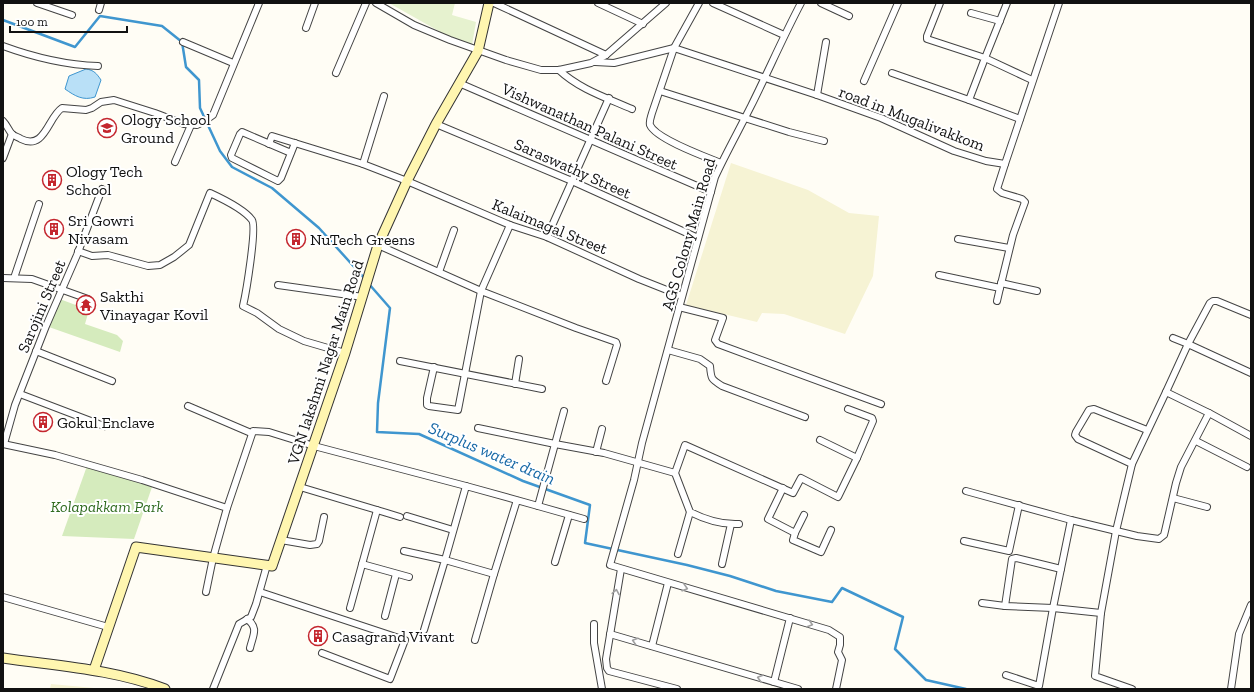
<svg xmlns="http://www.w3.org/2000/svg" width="1254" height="692" font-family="'Zilla Slab',serif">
<rect width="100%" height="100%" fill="#fffdf5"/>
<g fill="#f6f3d4">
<polygon points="731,163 808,190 849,213 879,216 873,276 845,334 784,314 762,313 757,322 686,305"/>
<polygon points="51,684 105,689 50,689"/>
</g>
<g fill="#d5ebbd">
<polygon points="57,298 89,310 85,324 117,335 123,341 120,352 46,326"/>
<polygon points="87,466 152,487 134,539 62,536"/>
</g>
<polygon fill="#e6f2cf" points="389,3 455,3 452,15 476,22 472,45 444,34"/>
<path fill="#b9e0f7" stroke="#3f96cf" d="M86 69C94 70 97 74 101 80L95 97C83 101 75 96 65 89L69 76Z"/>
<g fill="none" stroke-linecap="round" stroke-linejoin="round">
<g stroke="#3f96cf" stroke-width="2.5">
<polyline points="3,20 75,47 100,16 162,26 182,42 186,67 199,80 200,108 220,151 232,167 272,188 319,228 366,280"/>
<polyline points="369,284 390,308 378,403 377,432 419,434 523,481 590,505 585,543 687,565 730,576 776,591 832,602 842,588 903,617 895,649 926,680 966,689"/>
</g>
<g stroke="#444" stroke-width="8">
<g id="street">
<polyline points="37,3 72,15"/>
<polyline points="376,3 414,25 450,40 506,60 541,70 559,70 591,63 606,55 666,3"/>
<polyline points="494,3 606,55"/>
<polyline points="598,3 643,24"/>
<path d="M699 3 674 48 652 113C651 117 649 121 650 125 656 139 706 157 721 163"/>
<polyline points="713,3 784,35"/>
<path d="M801 3C783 37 768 72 751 106 739 130 726 153 715 177L642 443 634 480 610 565 829 630 840 637V645L838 652 842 660 836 689"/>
<polyline points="821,3 849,16"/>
<polyline points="940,3 927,36 927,39 985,58 969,100 1020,119"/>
<polyline points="1007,3 985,58 1032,80"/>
<polyline points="99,10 101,3"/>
<polyline points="971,13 1000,21"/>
<polyline points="306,28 315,3"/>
<polyline points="183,42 233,63"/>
<path d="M3 46C33 57 66 65 98 66"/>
<polyline points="595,62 614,63 674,48 817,95 881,118 954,151 986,161 1005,164 1059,3"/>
<path d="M559 70C579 89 607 98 632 109"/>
<polyline points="336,73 366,3"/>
<polyline points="892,73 969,100"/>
<polyline points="864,81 898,3"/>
<polyline points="459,83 711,192"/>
<polyline points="660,91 789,132 824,141"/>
<polyline points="817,95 826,42"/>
<path d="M3 121C7 125 9 131 12 134 14 136 18 137 21 139 45 151 48 117 62 108L86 110 92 108 101 102 114 100 155 113 184 124 197 125 203 122 213 115 259 3"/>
<polyline points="436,124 572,181 698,238"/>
<polyline points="269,144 272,136 363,164 407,181 510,225 547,237 639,279 682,296"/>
<polyline points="291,153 242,132 240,134 231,155 232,158 278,181 281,178 295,143"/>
<polyline points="3,158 12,134"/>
<polyline points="175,162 191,125"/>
<polyline points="363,164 384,96"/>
<polyline points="547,237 609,98"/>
<polyline points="958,239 1009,248"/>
<polyline points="378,245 481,291 576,328 616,342 617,345 606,381"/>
<path d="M78 251 92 256 108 255 148 266 160 265 174 257 189 245 210 193C223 199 244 209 252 220 257 228 246 293 243 306L257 313 279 329 304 341 345 353"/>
<polyline points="439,272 454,230"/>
<polyline points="939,275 1000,288 1013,235 1025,202 1022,199 1002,193 997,189 1005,164"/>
<polyline points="3,278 32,279 88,299"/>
<polyline points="14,278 39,204"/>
<polyline points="1001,283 1037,291"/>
<polyline points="278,285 363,297"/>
<polyline points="997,301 1000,288"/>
<polyline points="679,307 723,318 715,340 718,344 881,404"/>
<polyline points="1173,338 1188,344 1210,303 1213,301 1217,301 1251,315"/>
<path d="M668 350 700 359 710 366C711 379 711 379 722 386L805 417"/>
<polyline points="36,351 112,381"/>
<polyline points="400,361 542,389"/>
<polyline points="434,367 427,398 427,405 429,406 458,410 481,291 510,225"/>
<polyline points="515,384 519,359"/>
<polyline points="1166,392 1188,344 1251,373"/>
<polyline points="20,394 104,426"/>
<polyline points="188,406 251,433"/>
<polyline points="848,409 872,418 873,421 857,458"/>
<polyline points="478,428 555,444 564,411"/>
<polyline points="1196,441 1247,467"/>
<polyline points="3,444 55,455 142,480 227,508 213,558 206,592"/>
<polyline points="4,444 15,405 46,326 77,255 102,189"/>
<polyline points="596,452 602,429"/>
<polyline points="1132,464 1078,439 1075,435 1076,432 1089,410 1094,409 1147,430"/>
<polyline points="300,487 377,510"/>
<polyline points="783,488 768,519 795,533 804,515"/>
<polyline points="966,491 1071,520 1137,536 1159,539 1164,535 1165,531 1176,483 1181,467 1209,413"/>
<polyline points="1173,498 1207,507"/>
<polyline points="517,500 494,574 445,560 466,486 538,506 555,444 604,453 675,473"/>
<polyline points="538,506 584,519"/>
<polyline points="227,508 253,431 269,432 314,446 466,486"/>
<polyline points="407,516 453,530"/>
<path d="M739 524C721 525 706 520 690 512L675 473 685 445 793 493 801 478 838 497 857 458 820 440"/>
<polyline points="795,533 793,540 821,552 831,530"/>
<polyline points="281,540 310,545 317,544 319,541 324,517"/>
<polyline points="964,541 1009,551 1019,505"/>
<polyline points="404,551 445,560 424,630"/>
<polyline points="678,554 690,512"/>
<polyline points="555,562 569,515"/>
<polyline points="362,564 409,577"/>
<polyline points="722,564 731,524"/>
<polyline points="621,569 606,659 607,668 609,671 677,689"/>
<polyline points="1061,569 1016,558 1012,559 1005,606 1053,608 1101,613"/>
<polyline points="260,592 405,640 390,679 322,653"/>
<polyline points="3,597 108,627"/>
<polyline points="982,603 1005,606"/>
<polyline points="350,608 377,510 400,517"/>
<polyline points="385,616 396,574"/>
<path d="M247 619C259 628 253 635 250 648"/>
<polyline points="594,624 594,643 602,689"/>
<polyline points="610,634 798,689"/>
<polyline points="475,640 494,574"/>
<polyline points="652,646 668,583"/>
<polyline points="1006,675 1039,686 1053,608 1071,520"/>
<polyline points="774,682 790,618"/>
<polyline points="213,689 239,624 251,617 256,604 267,565"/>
<polyline points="1132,689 1095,676 1101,613 1116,531 1132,464 1166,392 1209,413 1251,436"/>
<polyline points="1231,689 1239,634 1251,605"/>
</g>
</g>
<g stroke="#333" stroke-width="11">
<g id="secondary">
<path d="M3 658C57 666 113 669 165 689"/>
<polyline points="94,670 136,547 272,566 345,353 378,245 407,181 436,124 478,51 489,3"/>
</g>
</g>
<use href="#street" stroke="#fff" stroke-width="6"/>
<use href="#secondary" stroke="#fff6b0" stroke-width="9"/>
</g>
<defs><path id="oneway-chevron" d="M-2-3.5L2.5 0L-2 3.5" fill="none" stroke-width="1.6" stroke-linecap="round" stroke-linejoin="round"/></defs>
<g stroke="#a0a0a0">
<use href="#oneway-chevron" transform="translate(685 588) rotate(16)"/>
<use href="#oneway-chevron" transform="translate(616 592) rotate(-80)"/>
<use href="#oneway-chevron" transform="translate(810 624) rotate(16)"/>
<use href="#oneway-chevron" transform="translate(635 641) rotate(-164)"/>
<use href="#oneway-chevron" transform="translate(760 678) rotate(-164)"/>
</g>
<defs>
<g id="school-ring" transform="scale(1)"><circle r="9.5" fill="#fff" stroke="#c4262e" stroke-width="1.5"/><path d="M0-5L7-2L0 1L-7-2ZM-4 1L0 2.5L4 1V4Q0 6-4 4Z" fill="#c4262e"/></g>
<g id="building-ring" transform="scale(1)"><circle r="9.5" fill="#fff" stroke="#c4262e" stroke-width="1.5"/><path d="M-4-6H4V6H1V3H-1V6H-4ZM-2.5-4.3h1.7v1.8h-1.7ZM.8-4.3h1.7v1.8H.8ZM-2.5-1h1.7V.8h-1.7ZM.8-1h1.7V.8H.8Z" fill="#c4262e"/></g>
<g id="temple-ring" transform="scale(1)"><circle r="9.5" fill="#fff" stroke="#c4262e" stroke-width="1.5"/><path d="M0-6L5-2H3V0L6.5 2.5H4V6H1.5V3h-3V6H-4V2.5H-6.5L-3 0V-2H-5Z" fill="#c4262e"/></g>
</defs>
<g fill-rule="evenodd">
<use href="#school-ring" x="107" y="128"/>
<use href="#building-ring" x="52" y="180"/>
<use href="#building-ring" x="54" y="229"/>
<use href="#building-ring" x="296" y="239"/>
<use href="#temple-ring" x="86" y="305"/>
<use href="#building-ring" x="43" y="422"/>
<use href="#building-ring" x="318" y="636"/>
</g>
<g text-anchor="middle" stroke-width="4" stroke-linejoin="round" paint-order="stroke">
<g font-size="16" fill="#111" stroke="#fff">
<text transform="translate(912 118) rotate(21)" y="6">road in Mugalivakkom</text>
<text transform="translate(590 126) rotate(24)" y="6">Vishwanathan Palani Street</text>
<text transform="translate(573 168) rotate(24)" y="6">Saraswathy Street</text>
<text transform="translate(550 226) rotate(22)" y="6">Kalaimagal Street</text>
<text transform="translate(688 234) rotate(-74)" y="6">AGS Colony Main Road</text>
<text transform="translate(41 306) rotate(-67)" y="6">Sarojini Street</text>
<text transform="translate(325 362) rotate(-72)" y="6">VGN lakshmi Nagar Main Road</text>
</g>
<g font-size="16" fill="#111" stroke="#fff" text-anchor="start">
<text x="121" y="125">Ology School<tspan x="121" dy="18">Ground</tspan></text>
<text x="66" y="177">Ology Tech<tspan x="66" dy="18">School</tspan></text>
<text x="68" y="226">Sri Gowri<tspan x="68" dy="18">Nivasam</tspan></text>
<text x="310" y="245">NuTech Greens</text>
<text x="100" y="302">Sakthi<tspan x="100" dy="18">Vinayagar Kovil</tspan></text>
<text x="57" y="428">Gokul Enclave</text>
<text x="332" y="642">Casagrand Vivant</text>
</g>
<g font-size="16" font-style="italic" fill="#2f6b1f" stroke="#fff">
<text x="107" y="512">Kolapakkam Park</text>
</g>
<g font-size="17" font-style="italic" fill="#1768a6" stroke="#fff">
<text transform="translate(492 453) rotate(23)" y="6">Surplus water drain</text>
</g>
</g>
<rect width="1254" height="692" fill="none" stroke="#111111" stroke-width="8"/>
<path d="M10 26v6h117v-6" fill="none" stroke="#111111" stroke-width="2"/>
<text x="16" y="26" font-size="12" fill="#111111" stroke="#ffffff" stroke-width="3" paint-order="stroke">100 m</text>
</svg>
